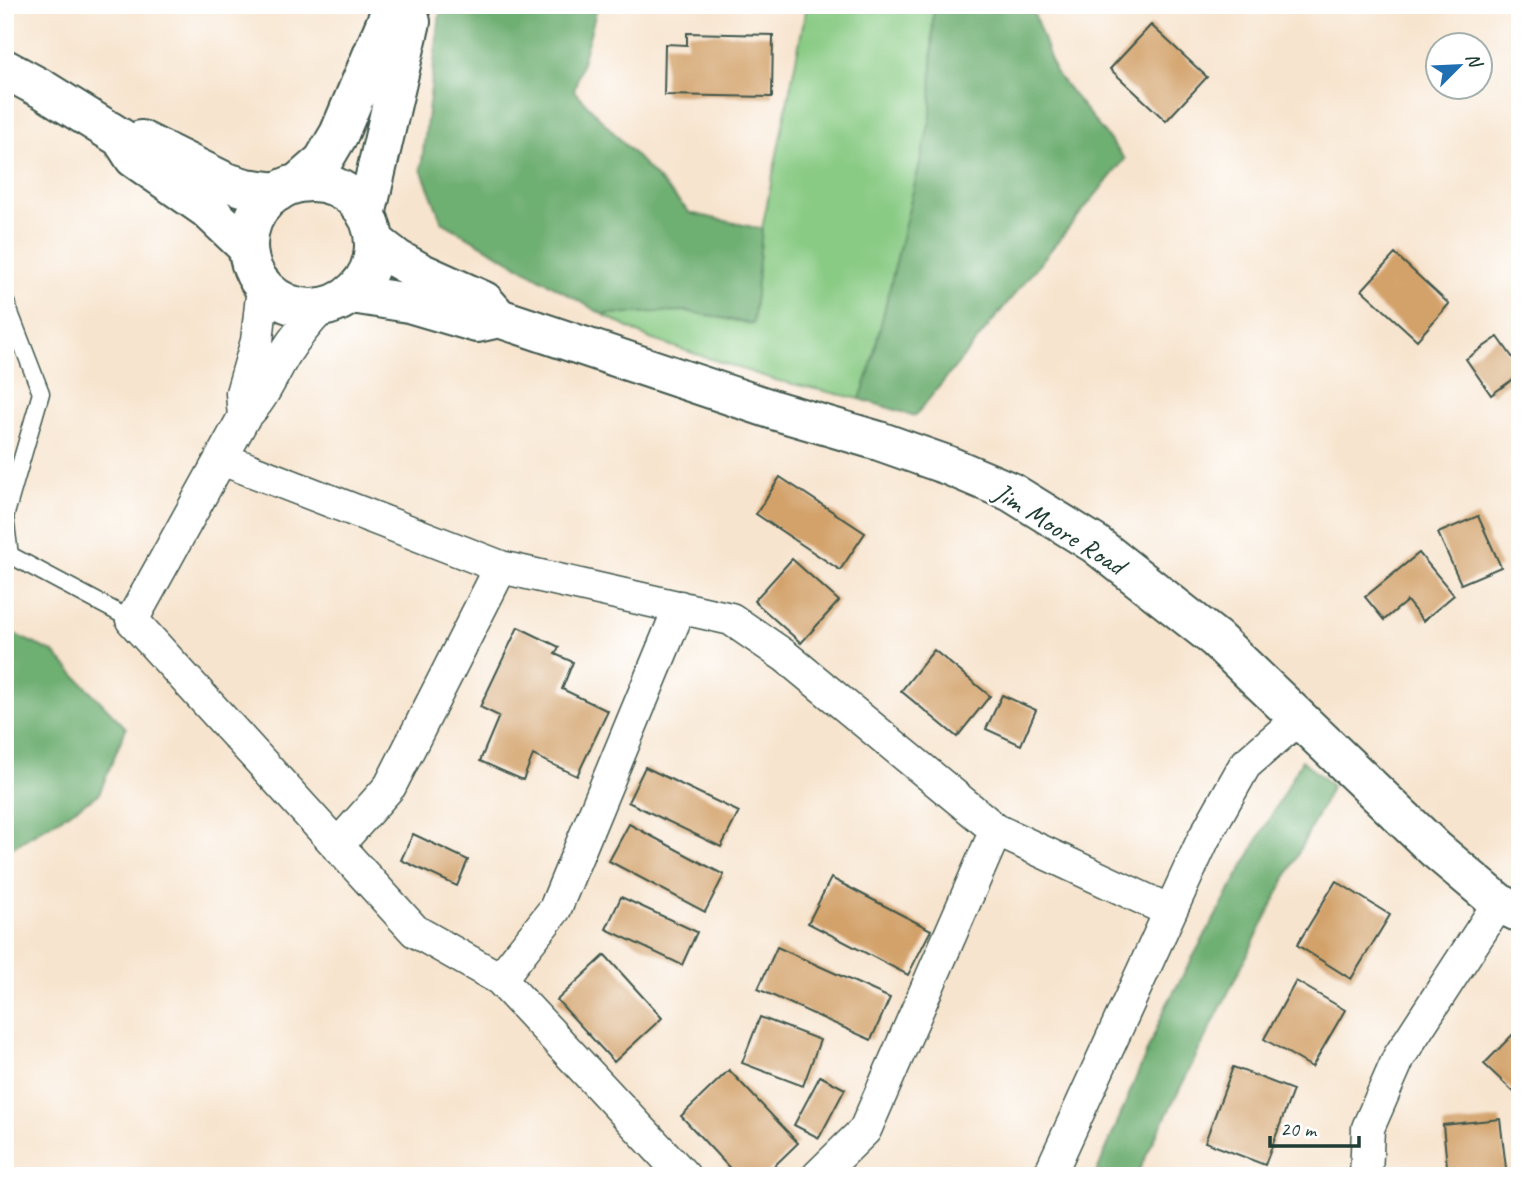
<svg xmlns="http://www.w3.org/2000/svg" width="1525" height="1181" font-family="Caveat,sans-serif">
<rect width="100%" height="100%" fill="#fff"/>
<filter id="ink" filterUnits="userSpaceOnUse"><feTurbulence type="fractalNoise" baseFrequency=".0143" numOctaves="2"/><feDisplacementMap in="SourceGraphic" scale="14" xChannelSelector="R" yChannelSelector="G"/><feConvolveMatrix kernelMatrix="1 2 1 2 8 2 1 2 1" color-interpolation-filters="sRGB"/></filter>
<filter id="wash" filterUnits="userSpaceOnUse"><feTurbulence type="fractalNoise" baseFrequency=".00686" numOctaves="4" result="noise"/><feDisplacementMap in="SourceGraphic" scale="28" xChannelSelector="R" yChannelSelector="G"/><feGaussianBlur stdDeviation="1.57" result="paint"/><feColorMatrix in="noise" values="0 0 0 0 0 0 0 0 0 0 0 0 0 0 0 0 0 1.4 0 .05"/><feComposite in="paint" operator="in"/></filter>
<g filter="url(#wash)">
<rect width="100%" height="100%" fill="#f7e4ce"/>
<!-- green -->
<path fill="#89cb84" stroke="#54845c" stroke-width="2" d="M807 5H935L933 16 931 117 870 370 860 399 775 380 650 339 602 314 686 311 753 324 762 229Z"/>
<!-- forest -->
<path fill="#6eaf72" stroke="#467653" stroke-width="2" d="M441 5H598L574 91 690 213 762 229 753 324 686 311 602 314 442 222 421 169Z
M935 5H1031L1055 72 1125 159 915 416 860 399 870 370 931 117 933 16Z
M5 630 53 652 126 728 99 794 5 852Z
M1302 760 1332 786 1136 1176H1095L1166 1006Z"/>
<g id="blocks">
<!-- building -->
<path fill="#d3a26b" d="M1151 25 1207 77 1166 121 1110 69Z
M687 33 773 35 772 97 664 95 665 44 687 45Z
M1395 254 1449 304 1417 340 1362 290Z
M1498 337 1520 368V374L1491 395 1466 359Z
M780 477 865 533 840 570 756 514Z
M1478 516 1501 567 1461 584 1438 533Z
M1419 553 1454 595 1423 621 1407 601 1384 620 1365 597Z
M792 559 839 601 801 643 754 601Z
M518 627 559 647 555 654 573 662 562 689 608 711 577 776 533 755 523 780 480 761 499 716 480 707Z
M934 650 990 696 957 737 901 691Z
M1002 695 1036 710 1021 745 986 729Z
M645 767 739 812 721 847 628 802Z
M629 824 724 875 705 912 609 861Z
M413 834 468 860 457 886 401 860Z
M831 878 931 930 908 975 808 923Z
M1336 881 1390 915 1351 979 1297 945Z
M621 897 697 932 682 965 606 929Z
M777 947 890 998 871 1040 758 989Z
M605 955 662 1018 614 1062 557 1000Z
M1296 981 1345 1010 1312 1067 1264 1039Z
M760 1017 820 1040 803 1086 742 1063Z
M1520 1027V1098L1484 1064Z
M1233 1067 1293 1090 1265 1165 1205 1142Z
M729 1070 798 1143 764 1176H737L681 1116Z
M820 1076 845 1089 819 1138 794 1125Z
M1500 1119 1507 1176H1448L1443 1125Z"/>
</g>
</g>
<g filter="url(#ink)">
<use href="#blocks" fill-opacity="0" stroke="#3f564b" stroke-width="2"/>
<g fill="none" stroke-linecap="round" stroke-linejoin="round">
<defs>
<path id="lane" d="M5 300 41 393 5 517 10 555 132 620"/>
<path id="street" d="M321 308C308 322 296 336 286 352 272 374 264 398 244 417L132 620 415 931 500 979 684 1176
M244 417 242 393 257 341 263 287
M222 459 501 567 731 619 785 656 996 830 1170 911
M337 846 390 786 501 567
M500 979 555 909 680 607
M818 1176 865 1130 996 830
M1049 1176 1203 840 1245 765 1298 719
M1366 1176 1368 1128 1399 1057 1499 903"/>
<path id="secondary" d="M5 69 44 90 121 138 134 158 207 209 247 247
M141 140 226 182 246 188 278 192
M299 182 323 161 339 134 389 15 399 5
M248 245a63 63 0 1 1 126 0a63 63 0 1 1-126 0Z
M366 215 411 22 406 5
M374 241 397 259 422 273 484 301 499 318 777 411 879 441 947 465 1011 492 1095 544 1216 639 1435 849 1499 903 1520 913
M352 294 409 303 477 323 499 318"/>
</defs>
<!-- lane casing -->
<use href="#lane" stroke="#3f564b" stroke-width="19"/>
<!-- street casing -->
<use href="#street" stroke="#3f564b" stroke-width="35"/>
<!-- secondary casing -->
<use href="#secondary" stroke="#3f564b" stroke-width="42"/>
<!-- lane -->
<use href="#lane" stroke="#fff" stroke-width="16"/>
<!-- street -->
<use href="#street" stroke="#fff" stroke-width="32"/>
<!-- secondary -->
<use href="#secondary" stroke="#fff" stroke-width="38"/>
</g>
</g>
<g text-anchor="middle" stroke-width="5" stroke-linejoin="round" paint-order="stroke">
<!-- street labels -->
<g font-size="28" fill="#1f3d34" stroke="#fff">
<text transform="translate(1060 528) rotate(32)" y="10">Jim Moore Road</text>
</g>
</g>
<!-- margin -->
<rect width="1525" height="1181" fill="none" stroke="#fff" stroke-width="28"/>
<!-- north arrow -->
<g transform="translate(1459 66) rotate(66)"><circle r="33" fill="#ffffff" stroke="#a5b1ae" stroke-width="2"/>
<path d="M0-5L12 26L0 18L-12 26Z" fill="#1f6fb2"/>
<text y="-10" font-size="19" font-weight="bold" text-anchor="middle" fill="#1f3d34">N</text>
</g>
<!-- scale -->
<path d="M1270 1136v10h89v-10" fill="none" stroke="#1f3d34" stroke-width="3.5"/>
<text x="1280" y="1136" font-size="21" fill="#1f3d34" stroke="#ffffff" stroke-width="5" paint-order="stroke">20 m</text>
</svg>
